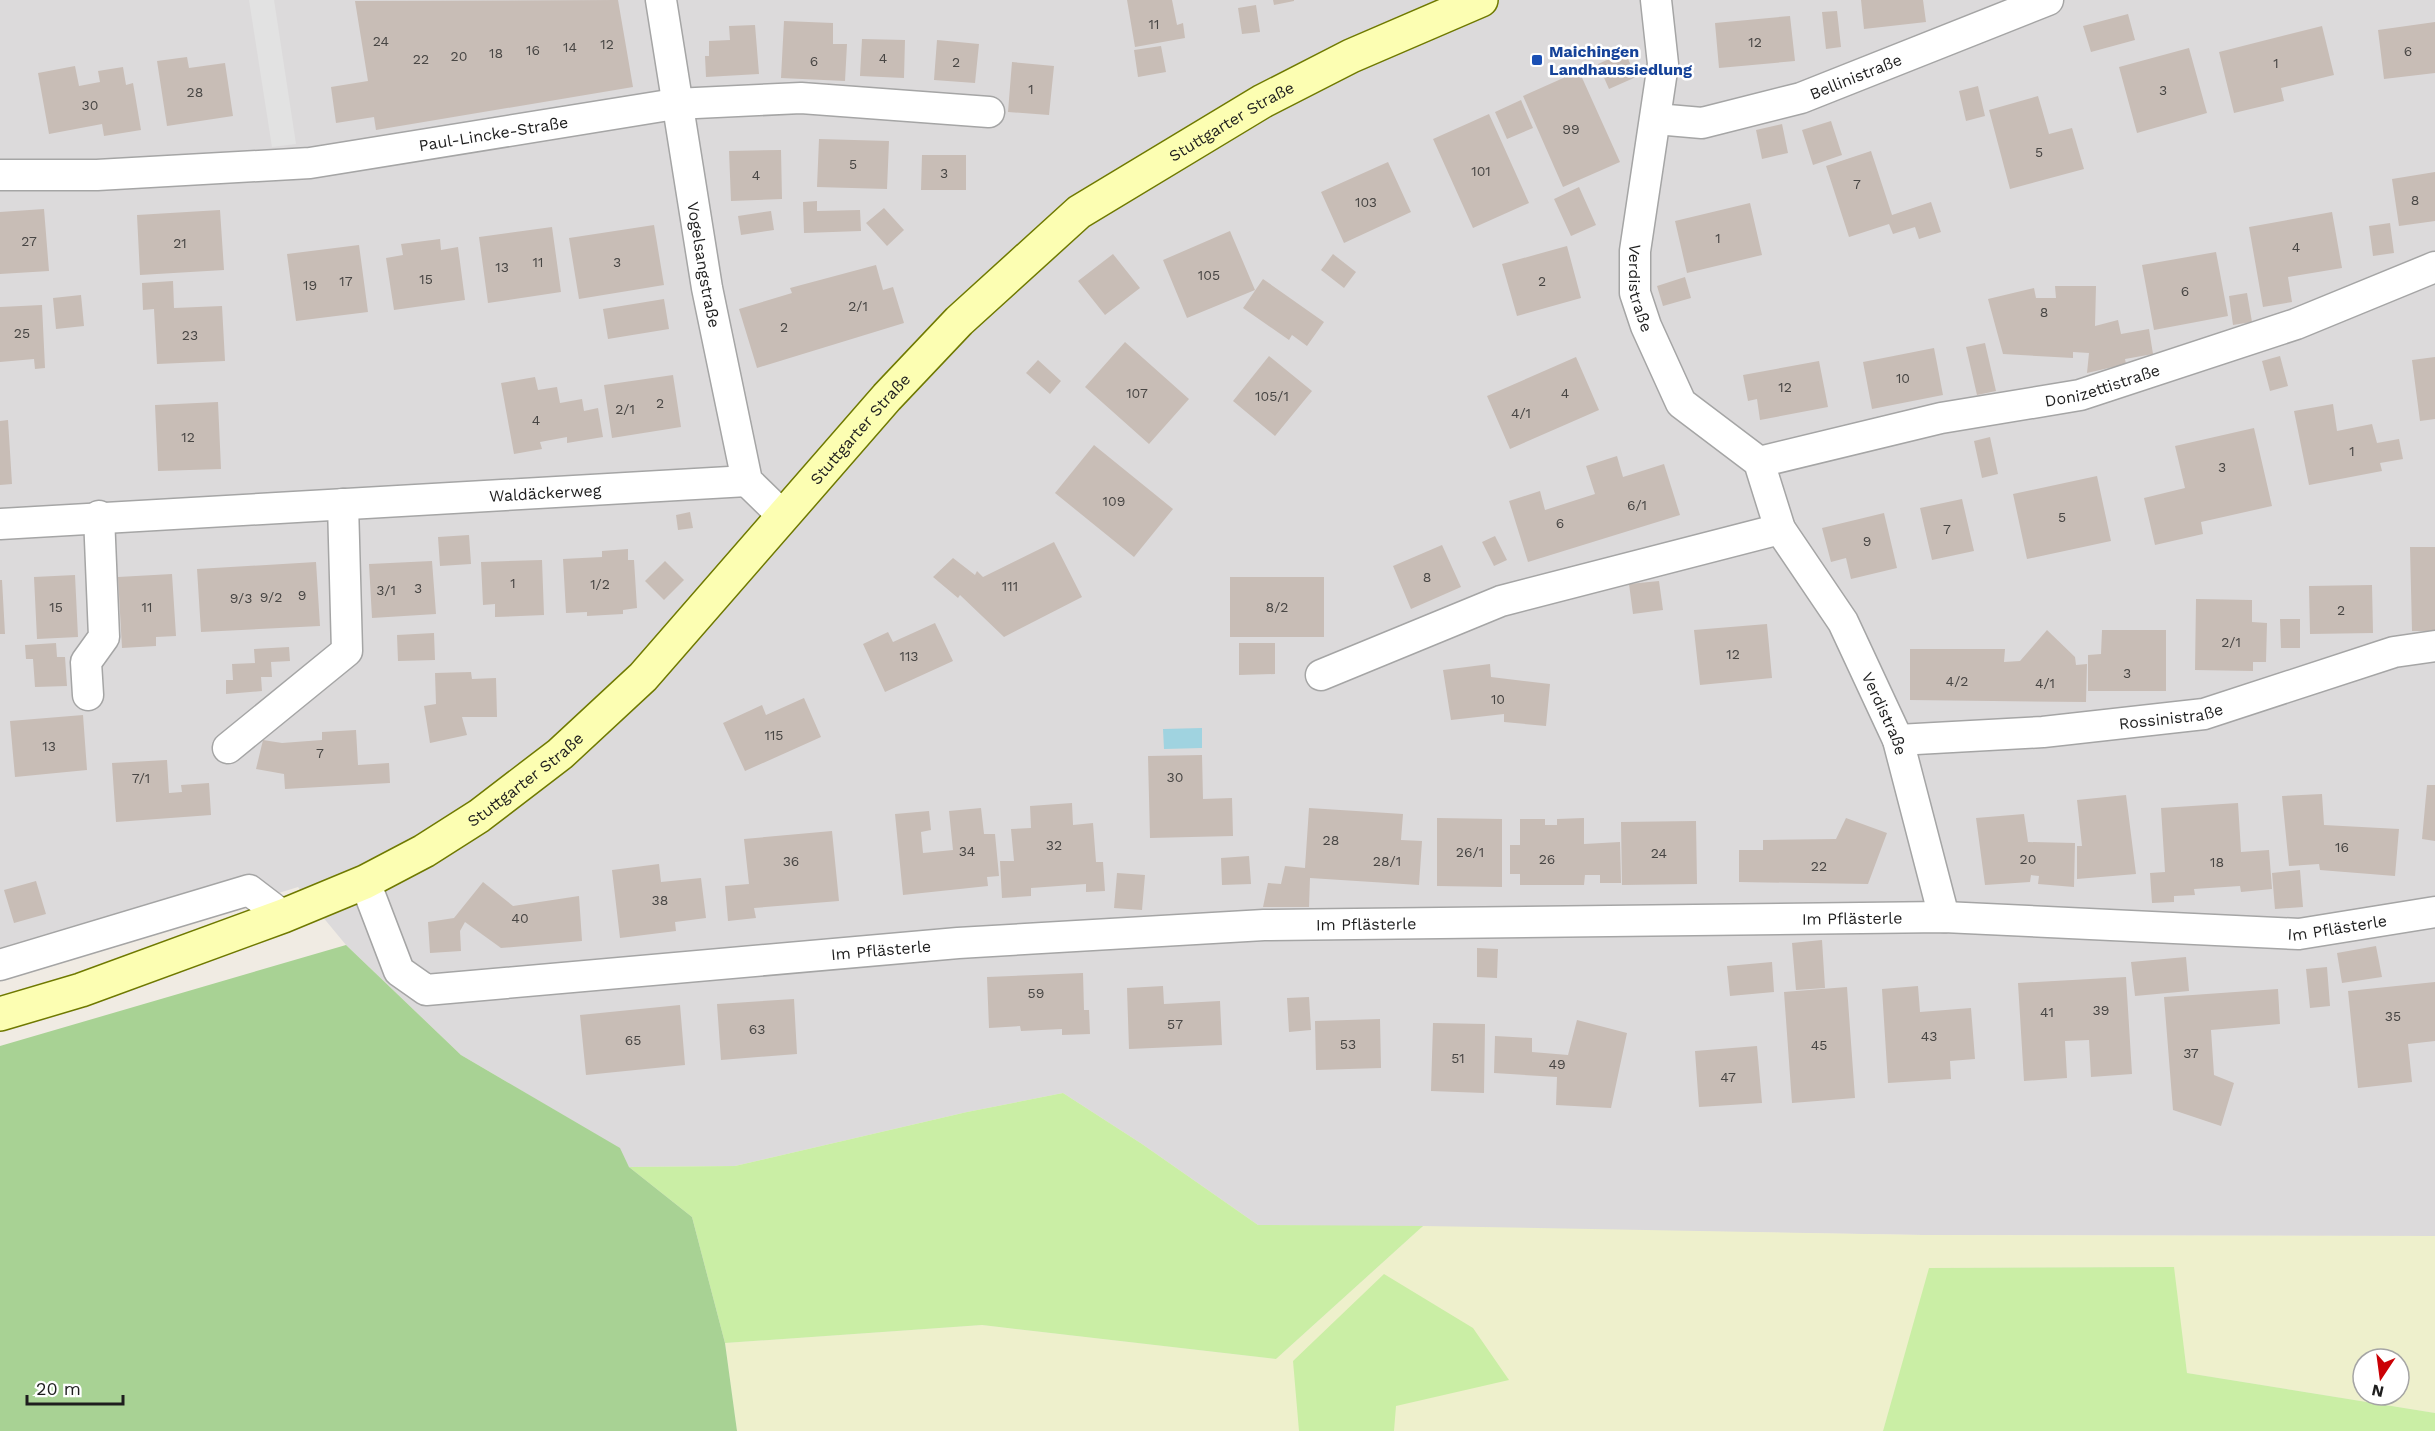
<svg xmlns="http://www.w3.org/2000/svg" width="2435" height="1431" font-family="'Work Sans',sans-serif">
<rect width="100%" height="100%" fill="#f0ebe3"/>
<!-- residential -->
<path fill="#dcdadb" d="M0 0H2435V1236L1922 1235 1258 1225 1142 1144 1063 1093 967 1112 735 1166 629 1167 619 1148 461 1055 346 945 298 887 0 980Z"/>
<!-- farmland -->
<path fill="#eef0cc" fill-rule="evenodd" d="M1423 1226 1922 1235 2435 1236V1413L2187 1373 2173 1267 1930 1268 1883 1431H737L725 1343 982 1325 1276 1359ZM2363 1359H2399V1395H2363Z"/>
<!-- grass -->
<path fill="#caeea5" d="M1063 1093 1142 1144 1258 1225 1423 1226 1276 1359 982 1325 725 1343 692 1217 629 1167 735 1166 967 1112Z
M2174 1267 2187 1373 2435 1413V1431H1883L1929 1268Z
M1384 1274 1473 1328 1509 1380 1396 1406 1394 1431H1299L1293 1361Z"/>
<!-- forest -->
<path fill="#a8d294" d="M346 945 461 1055 620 1148 629 1167 692 1217 725 1343 737 1431H0V1046Z"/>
<!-- parking -->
<path fill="#e2e2e2" d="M249 0H274L296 144 272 147Z"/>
<!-- water -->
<path fill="#a0d3e0" d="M1202 728V748L1164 749 1163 729Z"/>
<!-- building -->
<path fill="#c8bdb6" d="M618 0 633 87 376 130 374 117 336 123 331 87 368 81 355 1Z
M1127 0H1172L1177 25 1183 23 1185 38 1135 47Z
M1273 0H1294V1L1274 5Z
M1861 0H1923L1926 22 1864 29Z
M1256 5 1260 32 1242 34 1238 8Z
M1837 11 1841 47 1826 49 1822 12Z
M2128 14 2135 40 2091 52 2083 26Z
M1790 16 1795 61 1719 68 1715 23Z
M784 21 833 23V44H847L845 81 781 78Z
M2435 22V73L2384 79 2378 30Z
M755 25 759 74 706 77 705 56H709V41L730 40 729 26Z
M2322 26 2334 75 2281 88 2284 101 2234 113 2219 52Z
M862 39 905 40 904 78 860 76Z
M937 40 979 44 975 83 934 80Z
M1161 46 1166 72 1138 77 1134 50Z
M2189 48 2207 113 2137 133 2119 67Z
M1625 52 1636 77 1609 89 1598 64Z
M187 57 189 68 225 63 233 116 167 126 157 61Z
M1012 62 1054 66 1049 115 1008 112Z
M75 66 79 86 100 82 98 71 123 67 126 85 133 83 141 130 104 136 102 124 49 134 38 73Z
M1579 71 1620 162 1563 187 1523 96Z
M1978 86 1985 116 1966 121 1959 91Z
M2038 96 2049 134 2072 128 2084 169 2010 189 1989 110Z
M1521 100 1533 128 1507 139 1495 112Z
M1489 114 1529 203 1473 228 1433 139Z
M1831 121 1842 155 1813 165 1802 130Z
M1782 124 1788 153 1762 159 1756 130Z
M819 139 889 141 887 189 817 187Z
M781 150 782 199 731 201 729 151Z
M1871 151 1892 215 1931 202 1941 232 1919 239 1915 227 1893 234 1889 224 1849 237 1826 166Z
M922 155H966V190H921Z
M1388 162 1411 212 1344 243 1321 192Z
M2435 172V221L2399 226 2392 179Z
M1579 187 1596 225 1571 236 1554 199Z
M817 201V211L860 210 861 231 804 233 803 202Z
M1750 203 1762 255 1687 273 1675 221Z
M884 208 904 230 887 246 866 223Z
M44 209 49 271 0 274V212Z
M220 210 224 270 140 275 137 215Z
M771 211 774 230 741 235 738 216Z
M2332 212 2342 268 2288 277 2292 302 2263 307 2249 227Z
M2390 223 2394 253 2373 256 2369 226Z
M654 225 664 285 579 299 569 238Z
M552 227 561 292 488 303 479 237Z
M1230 231 1255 290 1187 318 1163 260Z
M440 239 441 250 458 247 465 300 394 310 386 258 403 255 401 244Z
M359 245 368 312 296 321 287 254Z
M1567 246 1581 298 1517 316 1502 264Z
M2216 252 2228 316 2154 330 2142 265Z
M1113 254 1140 288 1105 315 1078 281Z
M1333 254 1356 272 1344 288 1321 270Z
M876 265 883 290 893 287 904 323 757 368 739 309 792 293 790 288Z
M1685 277 1691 298 1663 306 1657 286Z
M1263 279 1324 322 1307 346 1292 335 1289 340 1243 308Z
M173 281 174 308 222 306 225 361 157 364 154 309 143 310 142 283Z
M2055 286H2096L2095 326 2118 320 2121 334 2149 329 2153 354 2125 359 2126 364 2087 373 2089 353 2073 352V358L2003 354 1988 299 2034 288 2036 298H2056Z
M2247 293 2252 322 2233 325 2229 296Z
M81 295 84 326 56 329 53 298Z
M664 299 669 329 608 339 603 309Z
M42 305 45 368 35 369 34 359 0 362V307Z
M1125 342 1189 399 1149 444 1085 387Z
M1985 343 1996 391 1977 395 1966 347Z
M1934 348 1943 395 1872 409 1863 362Z
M1269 356 1312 391 1275 436 1233 401Z
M2280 356 2288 386 2270 391 2262 361Z
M1576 357 1599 410 1510 449 1487 396Z
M2435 357V419L2420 421 2412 360Z
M1038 360 1061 381 1050 394 1026 373Z
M1819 361 1828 407 1760 420 1757 399 1748 401 1743 375Z
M673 375 681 427 612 438 604 385Z
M535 377 538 390 557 387 560 403 582 399 584 411 598 408 603 437 567 443V437L540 442 542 449 514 454 501 383Z
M218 402 221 469 158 471 155 405Z
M2333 404 2337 431 2372 424 2377 443 2399 439 2403 459 2380 463 2382 471 2309 485 2294 411Z
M8 420 12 484 0 485V421Z
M2254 428 2272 506 2201 522 2203 534 2155 545 2144 498 2185 488 2175 446Z
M1990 437 1998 474 1982 478 1974 441Z
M1094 445 1173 509 1134 557 1055 493Z
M1617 456 1623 477 1664 464 1680 515 1528 562 1509 501 1540 491 1545 510 1595 494 1586 466Z
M2097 476 2111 541 2027 559 2013 494Z
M1962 499 1974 551 1932 560 1920 508Z
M690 512 693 528 678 530 676 515Z
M1884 513 1897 568 1851 579 1846 558 1831 562 1822 528Z
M469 535 471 564 440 566 438 537Z
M1495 536 1507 560 1494 566 1482 542Z
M1054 542 1082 597 1004 637 960 595 958 598 933 577 953 558 975 575 977 571 983 577Z
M1442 545 1461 587 1411 609 1393 566Z
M2410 547H2435V631H2412Z
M628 549V560H634L637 608 623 610V614L587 616V612L566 613 563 559 602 557V551Z
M542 560 544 615 495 617V604L483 605 481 562Z
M432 561 436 614 372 618 369 564Z
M665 561 684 580 664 600 645 581Z
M316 562 320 626 201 632 197 569Z
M172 574 176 636 156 637V646L122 648 118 577Z
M75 575 78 637 37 639 34 577Z
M1230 577H1324V637H1230Z
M0 580H2L5 634H0Z
M1659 581 1663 610 1633 614 1629 584Z
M2372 585 2373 633 2310 634 2309 586Z
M2196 599 2252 600V622L2267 623 2266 662H2253V671L2195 670Z
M2280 619H2300V648H2281Z
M935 623 953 661 885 692 863 644 888 632 893 642Z
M1767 624 1772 678 1700 685 1694 630Z
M2047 630 2075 657 2076 665 2087 664 2086 702 1910 700V649H2005L2004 662 2020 661Z
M2102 630H2166V691H2088V655L2101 654Z
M434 633 435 660 398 661 397 635Z
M56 643 57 657H65L67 686 35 687 33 659H26L25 645Z
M1239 643H1275V674L1239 675Z
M289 647 290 661 271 662 272 677H261L262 691 226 694V680H233L232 664 255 663 254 649Z
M1490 664 1491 677 1550 684 1546 726 1504 722V714L1451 720 1443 670Z
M471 672 472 679 496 678 497 717H462L467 735 430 743 424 706 436 704 435 673Z
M804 698 821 737 745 771 723 723 762 705 766 715Z
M83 715 87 770 15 777 10 721Z
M356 730 358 765 389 763 390 783 285 789 284 774 256 769 263 740 282 743 322 740V732Z
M1202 755 1203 799 1232 798 1233 836 1150 838 1148 756Z
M167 760 169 793 182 792 181 785 209 783 211 815 116 822 112 763Z
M2427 785H2435V841L2422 839Z
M2322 794 2324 825 2399 829 2395 876 2320 870 2319 864 2289 866 2282 796Z
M2126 795 2136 874 2077 879V846H2082L2077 800Z
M1072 803 1073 825 1093 823 1096 862H1103L1105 891 1086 892V884L1031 888V896L1002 898 1000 861H1014L1011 829 1031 828 1030 806Z
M2238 803 2241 852 2269 850 2272 889 2241 892 2240 886 2194 889 2195 895 2174 896V902L2152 903 2150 873 2165 872 2161 808Z
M981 808 984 834H995L999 876 987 877 988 886 903 895 895 814 929 811 931 830 921 832 923 853 953 850 949 811Z
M1309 808 1403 814 1401 840 1422 841 1419 885 1310 878 1309 907H1263L1268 883 1281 884 1285 866 1305 868Z
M2024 814 2028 842 2075 843 2074 887 2038 884 2039 876 2031 875 2030 882 1985 885 1976 818Z
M1437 818 1502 819V887L1437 886Z
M1584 818V844L1620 842 1621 883H1600V875H1585L1584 885H1520V874H1510V845H1520V819H1545V825H1557V819Z
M1846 818 1887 833 1868 884 1739 882V850H1763V840L1836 839Z
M1696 821 1697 884 1622 885 1621 822Z
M832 831 839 901 754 908 756 918 728 921 725 886 749 884 744 839Z
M1249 856 1251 884 1222 885 1221 858Z
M659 864 661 882 701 878 706 918 675 922 676 931 620 938 612 870Z
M2300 870 2303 907 2275 909 2272 873Z
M1117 873 1145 875 1142 910 1114 908Z
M36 881 46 914 14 923 4 890Z
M483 882 513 906 579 896 582 941 501 948 465 922 460 931 461 951 430 953 428 922 454 918Z
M1822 940 1825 988 1796 990 1792 943Z
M2376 946 2382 977 2342 983 2337 953Z
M1477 948 1498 949 1497 978 1477 977Z
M2186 957 2189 991 2135 996 2131 962Z
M1772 962 1774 992 1730 996 1727 966Z
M2327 967 2330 1006 2310 1008 2306 969Z
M1083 973 1084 1010H1089L1090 1034 1062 1035V1029L1021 1031 1020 1026 989 1028 987 977Z
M2126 977 2132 1074 2091 1077 2089 1040 2065 1041 2067 1078 2024 1081 2018 983Z
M2435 982V1041L2408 1044 2412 1082 2358 1088 2348 991Z
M1163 986 1164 1004 1220 1001 1222 1045 1129 1049 1127 988Z
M1918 986 1920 1012 1971 1008 1975 1059 1950 1061 1951 1079 1888 1083 1882 989Z
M1847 987 1855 1098 1792 1103 1784 992Z
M2278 989 2280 1024 2211 1030 2214 1075 2234 1083 2221 1126 2173 1110 2164 997Z
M1309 997 1311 1030 1289 1032 1287 998Z
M794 999 797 1054 721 1060 717 1004Z
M680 1005 685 1065 586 1075 580 1015Z
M1380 1019 1381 1068 1316 1070 1315 1021Z
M1577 1020 1627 1033 1611 1108 1556 1105 1557 1077 1494 1073 1495 1036 1532 1038V1052L1568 1055Z
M1433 1023 1485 1024 1484 1093 1431 1091Z
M1757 1046 1762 1103 1699 1107 1695 1051Z"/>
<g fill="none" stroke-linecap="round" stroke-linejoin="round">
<defs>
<g id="minor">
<path id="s1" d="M661 0 707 288 747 481 782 515"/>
<path id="s2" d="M1656 0 1663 64 1635 251V293L1646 326 1681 403 1759 462 1780 529 1843 622 1898 740 1944 917"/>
<path id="s3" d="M1656 119 1702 123 1801 98 2048 0"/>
<path id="s4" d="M0 175H97L310 163 675 104 801 98 989 112"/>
<path id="s5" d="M1759 462 1941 418 2080 395 2296 324 2435 267"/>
<path id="s6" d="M0 524 747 481"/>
<path d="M1321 675 1501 601 1780 529"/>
<path d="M88 695 86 662 104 637 99 516"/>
<path id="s7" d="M1898 740 2043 732 2204 714 2394 652 2435 646"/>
<path d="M228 748 347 651 343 504"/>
<path id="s8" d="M365 882 399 971 426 990 958 943 1264 925 1944 917 2299 934 2435 912"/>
<path d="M0 965 249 890 283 916"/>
</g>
<g id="secondary">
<path id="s9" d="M0 1014 81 990 283 916 365 882 424 851 479 816 560 754 643 677 887 397 959 321 1079 212 1263 101 1351 56 1481 0"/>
</g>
</defs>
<!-- minor casing -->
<use href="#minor" stroke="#a5a5a5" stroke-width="33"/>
<!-- secondary casing -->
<use href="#secondary" stroke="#6f7900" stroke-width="36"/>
<!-- minor -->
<use href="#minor" stroke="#fff" stroke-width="30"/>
<!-- secondary -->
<use href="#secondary" stroke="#fcfeb2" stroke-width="33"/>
</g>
<!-- markers -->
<rect fill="#1a4fb4" stroke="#fff" stroke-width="2" x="1531" y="54" width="12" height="12" rx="3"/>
<g text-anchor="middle" stroke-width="5" stroke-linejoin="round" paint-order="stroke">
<!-- number labels -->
<g font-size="14" fill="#484644">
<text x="1154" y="29">11</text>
<text x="381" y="46">24</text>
<text x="1755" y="47">12</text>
<text x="607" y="49">12</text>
<text x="570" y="52">14</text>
<text x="533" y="55">16</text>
<text x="2408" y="56">6</text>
<text x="496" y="58">18</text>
<text x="459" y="61">20</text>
<text x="883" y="63">4</text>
<text x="421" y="64">22</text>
<text x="814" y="66">6</text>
<text x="956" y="67">2</text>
<text x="2276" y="68">1</text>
<text x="1031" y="94">1</text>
<text x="2163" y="95">3</text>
<text x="195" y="97">28</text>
<text x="90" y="110">30</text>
<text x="1571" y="134">99</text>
<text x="2039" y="157">5</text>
<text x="853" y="169">5</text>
<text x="1481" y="176">101</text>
<text x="944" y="178">3</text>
<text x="756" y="180">4</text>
<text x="1857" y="189">7</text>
<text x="2415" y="205">8</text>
<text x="1366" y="207">103</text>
<text x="1718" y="243">1</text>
<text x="29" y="246">27</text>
<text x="180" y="248">21</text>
<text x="2296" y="252">4</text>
<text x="538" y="267">11</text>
<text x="617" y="267">3</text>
<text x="502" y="272">13</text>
<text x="1209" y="280">105</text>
<text x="426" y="284">15</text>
<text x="346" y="286">17</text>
<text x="1542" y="286">2</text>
<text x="310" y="290">19</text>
<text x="2185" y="296">6</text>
<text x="858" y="311">2/1</text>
<text x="2044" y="317">8</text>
<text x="784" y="332">2</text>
<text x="22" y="338">25</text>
<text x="190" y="340">23</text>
<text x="1903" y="383">10</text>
<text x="1785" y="392">12</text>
<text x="1137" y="398">107</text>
<text x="1565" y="398">4</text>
<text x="1272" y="401">105/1</text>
<text x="660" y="408">2</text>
<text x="625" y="414">2/1</text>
<text x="1521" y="418">4/1</text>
<text x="536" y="425">4</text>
<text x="188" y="442">12</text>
<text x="2352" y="456">1</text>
<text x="2222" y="472">3</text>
<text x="1114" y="506">109</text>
<text x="1637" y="510">6/1</text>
<text x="2062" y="522">5</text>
<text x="1560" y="528">6</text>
<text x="1947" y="534">7</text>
<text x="1867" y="546">9</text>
<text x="1427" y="582">8</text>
<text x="513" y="588">1</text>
<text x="600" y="589">1/2</text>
<text x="1010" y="591">111</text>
<text x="418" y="593">3</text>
<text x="386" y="595">3/1</text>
<text x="302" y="600">9</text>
<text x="271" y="602">9/2</text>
<text x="241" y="603">9/3</text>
<text x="56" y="612">15</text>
<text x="147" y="612">11</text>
<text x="1277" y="612">8/2</text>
<text x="2341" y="615">2</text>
<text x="2231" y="647">2/1</text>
<text x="1733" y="659">12</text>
<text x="909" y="661">113</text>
<text x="2127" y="678">3</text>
<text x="1957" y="686">4/2</text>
<text x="2045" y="688">4/1</text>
<text x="1498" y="704">10</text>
<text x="774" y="740">115</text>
<text x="49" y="751">13</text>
<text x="320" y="758">7</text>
<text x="1175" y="782">30</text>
<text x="141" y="783">7/1</text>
<text x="1331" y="845">28</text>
<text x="1054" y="850">32</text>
<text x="2342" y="852">16</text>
<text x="967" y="856">34</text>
<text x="1470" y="857">26/1</text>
<text x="1659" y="858">24</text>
<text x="1547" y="864">26</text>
<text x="2028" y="864">20</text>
<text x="791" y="866">36</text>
<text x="1387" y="866">28/1</text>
<text x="2217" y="867">18</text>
<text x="1819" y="871">22</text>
<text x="660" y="905">38</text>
<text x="520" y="923">40</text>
<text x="1036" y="998">59</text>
<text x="2101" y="1015">39</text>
<text x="2047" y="1017">41</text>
<text x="2393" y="1021">35</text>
<text x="1175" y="1029">57</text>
<text x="757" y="1034">63</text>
<text x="1929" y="1041">43</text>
<text x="633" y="1045">65</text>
<text x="1348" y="1049">53</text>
<text x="1819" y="1050">45</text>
<text x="2191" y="1058">37</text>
<text x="1458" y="1063">51</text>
<text x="1557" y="1069">49</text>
<text x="1728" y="1082">47</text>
</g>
<!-- transit labels -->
<g font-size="16" font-weight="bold" fill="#164399" stroke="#fff" text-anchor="start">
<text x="1549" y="57">Maichingen<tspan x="1549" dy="18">Landhaussiedlung</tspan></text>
</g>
<!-- street labels -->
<g font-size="16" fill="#1e1e1e" stroke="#fff">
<text dy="6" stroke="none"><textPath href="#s3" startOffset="207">Bellinistraße</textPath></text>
<text dy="6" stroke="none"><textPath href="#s9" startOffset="1551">Stuttgarter Straße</textPath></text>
<text dy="6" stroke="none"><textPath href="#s4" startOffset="496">Paul-Lincke-Straße</textPath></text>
<text dy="6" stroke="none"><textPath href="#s1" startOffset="268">Vogelsangstraße</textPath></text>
<text dy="6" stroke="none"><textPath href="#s2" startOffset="291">Verdistraße</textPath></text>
<text dy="6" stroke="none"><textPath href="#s5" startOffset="352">Donizettistraße</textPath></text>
<text dy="6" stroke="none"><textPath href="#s9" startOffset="1065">Stuttgarter Straße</textPath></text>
<text dy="6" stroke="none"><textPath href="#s6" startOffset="546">Waldäckerweg</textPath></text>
<text dy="6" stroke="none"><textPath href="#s2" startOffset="796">Verdistraße</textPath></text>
<text dy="6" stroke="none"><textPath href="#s7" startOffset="274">Rossinistraße</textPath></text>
<text dy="6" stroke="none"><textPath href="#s9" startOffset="579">Stuttgarter Straße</textPath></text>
<text dy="6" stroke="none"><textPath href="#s8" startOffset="1557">Im Pflästerle</textPath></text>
<text dy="6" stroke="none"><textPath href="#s8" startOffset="1071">Im Pflästerle</textPath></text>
<text dy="6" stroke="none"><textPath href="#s8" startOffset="2043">Im Pflästerle</textPath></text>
<text dy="6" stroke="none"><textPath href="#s8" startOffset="585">Im Pflästerle</textPath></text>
</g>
</g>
<!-- north arrow -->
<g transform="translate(2381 1377) rotate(193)"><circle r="28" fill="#ffffff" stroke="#a5a5a5" stroke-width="1.5"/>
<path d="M0-4.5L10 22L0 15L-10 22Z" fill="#cb0005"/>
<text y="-9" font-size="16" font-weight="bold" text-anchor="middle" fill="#1e1e1e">N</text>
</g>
<!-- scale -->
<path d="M27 1395v9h96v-9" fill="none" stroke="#1e1e1e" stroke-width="3"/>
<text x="36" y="1395" font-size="18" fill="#1e1e1e" stroke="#ffffff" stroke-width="4.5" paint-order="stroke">20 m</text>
</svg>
